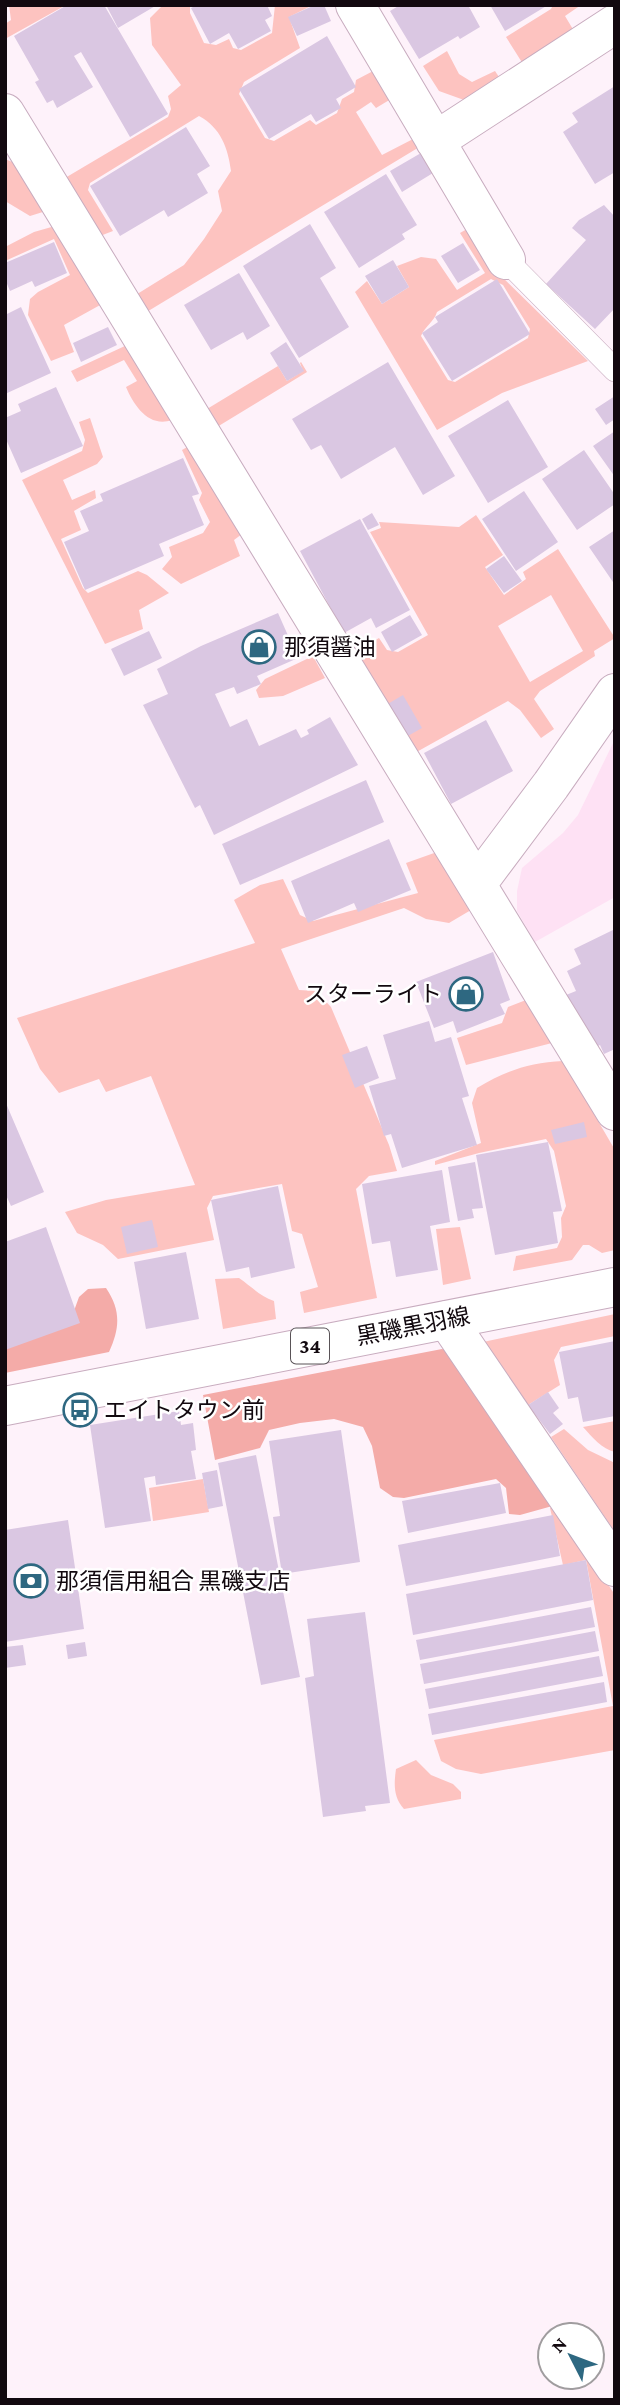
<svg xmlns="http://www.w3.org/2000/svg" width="620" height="2405" font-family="'Crimson Pro','Noto Sans JP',serif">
<rect width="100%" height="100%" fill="#fef2fa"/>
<!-- built -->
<path fill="#fee1f4" d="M615 739V897L535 942 517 911V891L522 868 563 833 578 815Z"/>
<!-- green -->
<path fill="#fdc3c0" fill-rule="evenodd" d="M9 5H66L5 39V24L11 20Z
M163 5H190V13L204 43 216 45 229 39 233 48 241 50 272 33 275 5H313L289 17 300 48 244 82 239 94 265 138 274 141 310 120 316 125 337 113 342 99 354 92 356 80 375 70 391 99 376 108 371 102 356 112 382 155 415 138 421 146 145 313 134 296 184 265 204 239 222 211 218 191 231 171C228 148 221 128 199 116L90 183 88 190 113 231 100 236 65 178 168 117 171 109 168 96 181 85 152 45 150 18Z
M553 5H581L565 16 574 31 523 64 506 37 551 9Z
M447 51 459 74 472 82 495 71 499 77 464 100 439 91 423 66Z
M5 159 17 164 46 211 30 216 5 201Z
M55 226 102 304 64 325 74 352 51 361 28 315 30 299 38 292 70 275 54 239 5 261V247L34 232Z
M467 229 494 269 588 361 502 393 437 430 355 292 367 281 382 304 409 287 397 266 421 257 436 259 457 290 485 273 460 233ZM491 279 503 285 530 329 528 338 455 382 448 380 421 336C425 326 434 322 437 312Z
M127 345 172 420C149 428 134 406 126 387L137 381 124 360 77 382 71 371Z
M301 362 307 372 217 427 207 409 278 366 287 381 303 371 300 363Z
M90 418 103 457 97 464 63 480 72 500 95 490 96 498 74 511 81 530 61 539 83 588 88 593 138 571 147 575 169 593 139 610 143 629 105 644 22 480 82 451 85 440 79 422Z
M189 446 242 534 234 540 240 556 181 584 162 569 172 557 169 547 203 533 210 522 199 500 202 493 182 450Z
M476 515 503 555 485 567 504 595 526 579 523 572 558 549 615 638 594 651 595 656 540 691 534 699 554 729 541 738 520 710 508 701 413 754 354 652 379 638 387 650 398 652 428 635 370 532 381 528 379 522 459 527ZM551 595 583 651 530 682 498 626Z
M313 656 325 678 283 696 259 698 256 690 265 679Z
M437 852 471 910 449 923 426 919 404 908 281 949 299 990 316 991 331 1007 389 1145 397 1171 369 1176 356 1189 377 1298 304 1313 300 1292 318 1287 302 1234 292 1231 282 1184 213 1196 207 1208 214 1240 118 1259 103 1245 77 1233 65 1212 106 1200 195 1185 151 1076 106 1092 99 1079 59 1093 40 1069 17 1018 255 943 234 900 260 885 283 879 300 915 313 921 418 893 406 863Z
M526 1000 552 1043 466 1065 457 1038 502 1023 508 1007Z
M563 1061 615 1150V1250L602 1253 589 1245H583L572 1260 513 1271 516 1256 557 1248 562 1237 561 1218 566 1206 554 1151 546 1139 479 1153 435 1165V1161L481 1143 472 1103 477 1088C507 1070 529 1063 563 1061Z
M460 1227 471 1279 443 1285 436 1229Z
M239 1278C252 1287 260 1296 274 1301L276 1319 223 1329 215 1279Z
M615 1314V1336L561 1347 554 1360 560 1385 528 1405 483 1342Z
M615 1421V1452C602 1449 592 1437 583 1427Z
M564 1429 588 1450 615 1463V1532L551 1437Z
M203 1479 209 1512 153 1521 149 1488Z
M556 1505 615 1595V1750L481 1774 456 1769 441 1761 434 1740 613 1706 586 1560 563 1565 550 1508Z
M416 1760 431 1775 453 1784 461 1792V1799L404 1809C393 1797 394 1783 396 1769Z"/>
<!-- forest -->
<path fill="#f4aba8" d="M106 1288C121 1310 120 1328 109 1352L5 1373V1344L70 1322 79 1297 88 1289Z
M442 1349 452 1352 556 1505 520 1515 509 1514 506 1488 496 1479 404 1498 393 1497 380 1488 372 1446 363 1427 334 1419 300 1423 269 1430 260 1448 215 1460 203 1395Z"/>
<!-- building -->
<path fill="#dac7e2" d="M67 5H104L168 114 130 137 81 52 74 56 93 87 57 108 53 100 47 103 35 82 39 80 14 36Z
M106 5H157L118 28Z
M197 5H267L272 16 265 20 271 31 238 49 229 33 210 44 191 8Z
M315 5H324L331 21 297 36 288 17Z
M400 5H468L480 27 460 39 458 36 419 59 390 11Z
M490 5H548L505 31Z
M327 36 356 87 336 99 341 108 316 122 311 114 269 139 239 89Z
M615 86V172L595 184 563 132 578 122 572 113Z
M186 127 210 166 197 174 208 193 168 217 164 210 120 236 90 186Z
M421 153 433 173 402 192 390 171Z
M386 174 417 225 402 234 405 239 359 268 324 212Z
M604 205 615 217V308L595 329 546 284 586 240 572 228 579 220Z
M310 224 336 268 320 278 349 327 299 358 243 266Z
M54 242 67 273 35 287 32 281 10 291 5 279V263Z
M463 243 480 270 458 283 441 256Z
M393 260 409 287 382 304 365 276Z
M239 273 270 326 247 340 243 332 211 350 184 305Z
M497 279 530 334 452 381 422 333 438 322 435 317Z
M21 307 51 373 5 394V315Z
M108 327 117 345 81 362 73 343Z
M286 342 304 371 287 381 270 353Z
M388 362 455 476 423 495 395 447 341 479 321 445 311 450 292 419Z
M56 387 83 446 21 473 5 437V418L21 411 18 404Z
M615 396V419L606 425 595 409Z
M508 400 548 467 488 503 448 436Z
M615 431V477L593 446Z
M584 450 615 495V504L577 530 542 479Z
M183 458 199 494 192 496 204 525 159 544 164 556 85 590 64 542 89 531 80 511 103 501 100 494Z
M524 491 558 542 516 571 482 519Z
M372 513 379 525 368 530 362 519Z
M360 519 410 610 376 628 371 618 344 633 300 551Z
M615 530V585L589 547Z
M504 556 522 581 504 593 486 569Z
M278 613 298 658 257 676 261 684 237 694 234 687 215 694 230 727 247 719 259 746 296 729 301 738 309 734 307 730 330 717 358 765 214 835 200 805 195 808 143 705 168 694 157 669 201 646Z
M410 615 422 635 392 652 381 632Z
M149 631 162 658 124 676 111 649Z
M403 695 422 728 406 737 386 705Z
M486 720 513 771 451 804 424 753Z
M366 780 384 822 240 885 222 844Z
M389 839 411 890 358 912 354 903 308 923 291 881Z
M615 929V1049L604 1054 600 1045 592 1049 566 995 576 991 567 971 581 964 574 949Z
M493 952 510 1000 500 1004 505 1014 457 1033 453 1021 434 1028 416 982Z
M429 1021 435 1042 451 1037 469 1096 462 1098 477 1145 402 1168 391 1134 384 1136 369 1086 396 1079 383 1035Z
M367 1046 379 1078 355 1088 342 1055Z
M5 1101 44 1192 11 1206 5 1193Z
M584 1122 587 1137 555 1144 551 1130Z
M548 1142 562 1211 553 1212 558 1243 495 1255 476 1155Z
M475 1162 483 1208 472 1209 474 1218 458 1221 448 1167Z
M442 1170 450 1222 430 1226 438 1270 396 1277 390 1241 372 1244 362 1184Z
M278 1186 295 1268 251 1278 249 1267 226 1272 211 1200Z
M152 1220 158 1247 127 1254 121 1227Z
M46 1227 80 1323 5 1350V1242Z
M186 1252 199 1319 146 1329 134 1262Z
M615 1341V1416L583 1422 578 1397 568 1399 559 1352Z
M548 1392 559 1408 553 1413 563 1424 550 1434 528 1405Z
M179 1411 181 1425 193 1423 196 1450 191 1451 196 1479 156 1485 155 1476 144 1478 151 1521 105 1528 90 1425Z
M341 1430 360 1562 282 1574 273 1517 280 1516 269 1441Z
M256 1455 300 1677 261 1685 218 1463Z
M217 1470 223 1506 208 1509 202 1473Z
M500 1483 506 1513 408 1533 402 1501Z
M553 1515 560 1556 406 1586 398 1545Z
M68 1520 84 1629 5 1642V1530Z
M586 1560 593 1600 413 1635 406 1594Z
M591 1607 595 1627 420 1660 416 1640Z
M365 1612 390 1803 365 1806 366 1811 323 1817 305 1678 314 1676 307 1619Z
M595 1631 599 1651 424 1684 420 1664Z
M85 1642 87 1656 68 1659 66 1645Z
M23 1645 26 1665 5 1668V1647Z
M599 1656 603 1676 429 1709 425 1689Z
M604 1682 607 1702 432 1735 428 1714Z"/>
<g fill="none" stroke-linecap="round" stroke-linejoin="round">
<defs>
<path id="lane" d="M506 260 615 370"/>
<path id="street" d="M355 5 506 260
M5 113 615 1111
M435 141 615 24
M477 884 551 785 615 693
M447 1320 615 1567"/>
<path id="primary" d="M5 1406 615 1287"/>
</defs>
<!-- lane casing -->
<use href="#lane" stroke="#c8acbf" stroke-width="24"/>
<!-- street casing -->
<use href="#street" stroke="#c8acbf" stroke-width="40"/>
<!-- primary casing -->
<use href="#primary" stroke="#c8acbf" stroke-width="40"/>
<!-- lane -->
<use href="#lane" stroke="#fff" stroke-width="23"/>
<!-- street -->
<use href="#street" stroke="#fff" stroke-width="38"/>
<!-- primary -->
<use href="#primary" stroke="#fff" stroke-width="38"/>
</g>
<!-- icons -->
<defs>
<symbol id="shop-ring" viewBox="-11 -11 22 22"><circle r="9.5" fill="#fff" stroke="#2e6881" stroke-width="1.5"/><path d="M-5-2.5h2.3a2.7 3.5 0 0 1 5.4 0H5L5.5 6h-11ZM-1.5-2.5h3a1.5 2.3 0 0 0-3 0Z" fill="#2e6881"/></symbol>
<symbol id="bus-ring" viewBox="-11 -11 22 22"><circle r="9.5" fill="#fff" stroke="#2e6881" stroke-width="1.5"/><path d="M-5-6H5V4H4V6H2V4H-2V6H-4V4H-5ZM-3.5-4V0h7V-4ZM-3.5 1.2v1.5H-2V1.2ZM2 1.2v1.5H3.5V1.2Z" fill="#2e6881"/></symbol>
<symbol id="bank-ring" viewBox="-11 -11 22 22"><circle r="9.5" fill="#fff" stroke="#2e6881" stroke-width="1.5"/><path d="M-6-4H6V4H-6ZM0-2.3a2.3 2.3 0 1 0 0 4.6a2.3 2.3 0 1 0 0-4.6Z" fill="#2e6881"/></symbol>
</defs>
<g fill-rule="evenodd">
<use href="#shop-ring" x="240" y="628" width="38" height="38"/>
<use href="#shop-ring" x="447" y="975" width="38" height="38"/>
<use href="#bus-ring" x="61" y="1391" width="38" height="38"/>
<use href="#bank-ring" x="12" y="1562" width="38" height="38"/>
</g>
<g text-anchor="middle" stroke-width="5" stroke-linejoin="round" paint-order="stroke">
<!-- shield labels -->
<rect fill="#fff" stroke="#595357" stroke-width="2" x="291" y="1328.5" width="38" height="35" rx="5"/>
<g font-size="21" font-weight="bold" fill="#12090f">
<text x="310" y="1353">34</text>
</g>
<!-- poi labels -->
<g font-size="23" fill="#12090f" stroke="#fff" text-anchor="start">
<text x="284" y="655">那須醤油</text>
<text x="442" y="1002" text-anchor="end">スターライト</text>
<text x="104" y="1418">エイトタウン前</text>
<text x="56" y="1589">那須信用組合 黒磯支店</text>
</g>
<!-- street labels -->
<g font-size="23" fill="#12090f" stroke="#fff">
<text transform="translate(413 1326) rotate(-11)" y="8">黒磯黒羽線</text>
</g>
</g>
<!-- border -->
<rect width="620" height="2405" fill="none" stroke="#12090f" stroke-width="14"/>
<!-- north arrow -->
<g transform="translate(571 2356) rotate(312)"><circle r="33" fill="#ffffff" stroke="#a09d9f" stroke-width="2"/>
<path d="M0-5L12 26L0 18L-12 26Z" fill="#2e6881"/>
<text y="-10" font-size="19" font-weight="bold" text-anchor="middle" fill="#12090f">N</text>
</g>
</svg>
